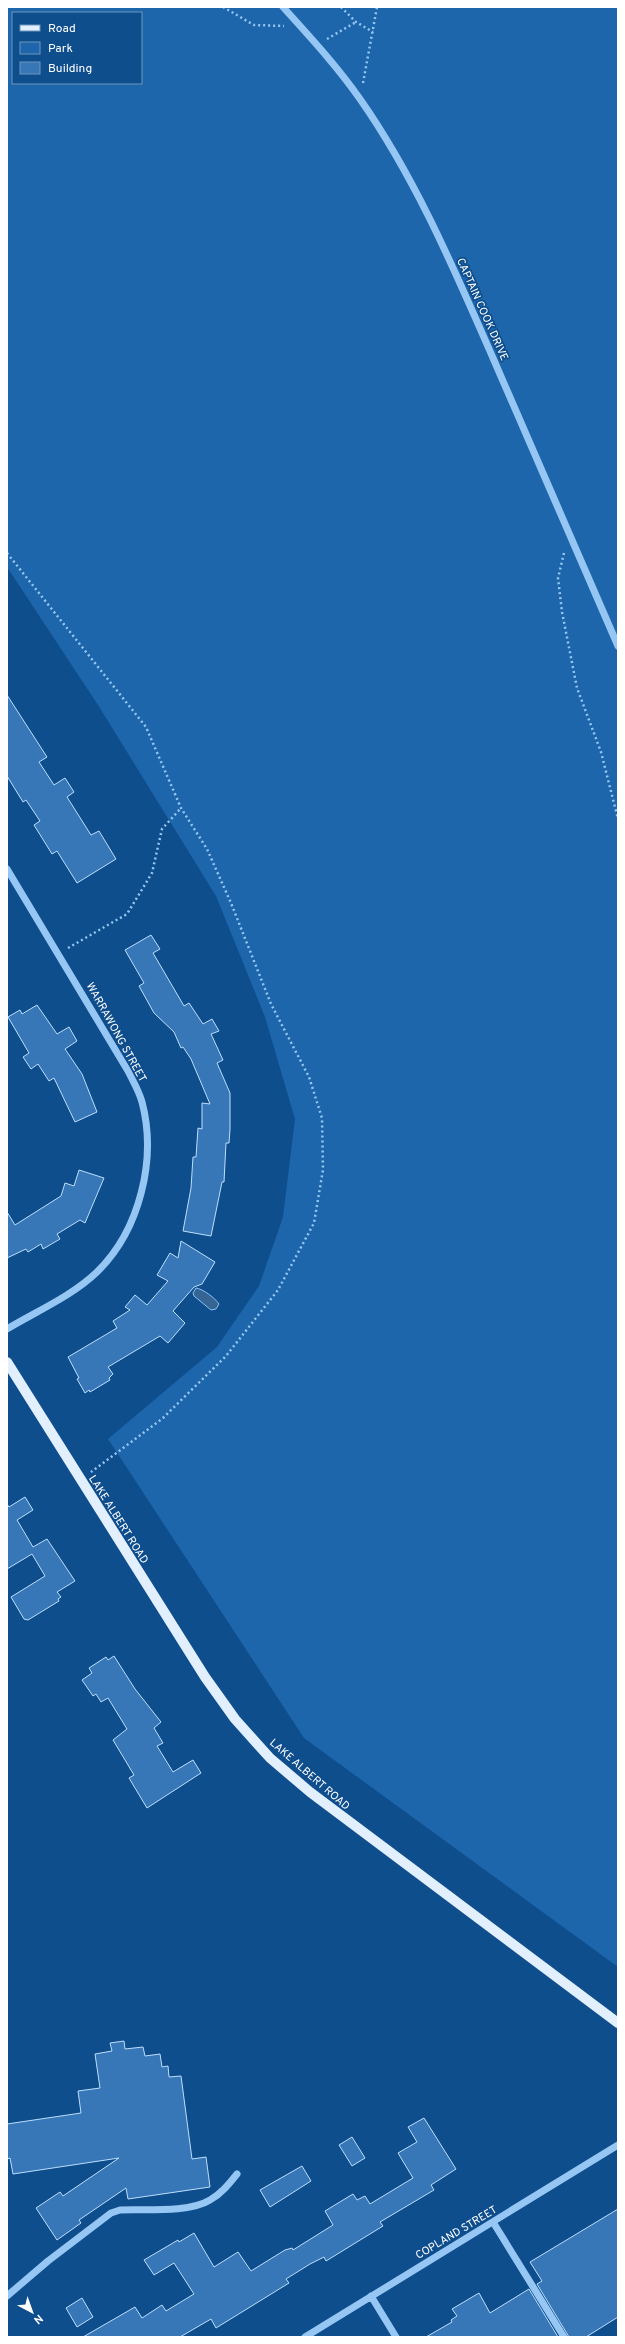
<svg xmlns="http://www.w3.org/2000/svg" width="625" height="2344" font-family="Overpass,sans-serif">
<rect width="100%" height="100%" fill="#0f4e8d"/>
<!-- green -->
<path fill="#1d66ab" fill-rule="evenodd" d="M7 7H618V1967L304 1738 108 1439 217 1347 259 1286 283 1217 295 1119 265 1017 216 896 98 705 7 567ZM13 13H141V83H13Z"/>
<!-- water -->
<path fill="#366594" stroke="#87c2f7" d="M196 1288C203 1289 215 1298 219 1304L216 1309 211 1310 194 1296 193 1293Z"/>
<!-- building -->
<path fill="#3777b7" stroke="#bddefe" d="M7 695 47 757 39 762 54 785 65 778 74 792 67 797 91 835 99 831 116 859 77 883 57 851 52 854 34 825 40 821 26 800 23 802 7 776Z
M151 935 160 949 153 953 184 1006 189 1003 203 1024 212 1019 219 1031 211 1034 223 1060 217 1063 230 1093V1129L229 1143H226L224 1182H222L211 1236 183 1231 191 1188 193 1157H196L198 1128 202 1129V1103L210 1104 191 1059 183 1047 181 1048 174 1032 154 1013 139 986 144 983 125 950Z
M37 1005 57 1034 69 1027 77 1041 65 1049 82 1074 97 1112 75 1122 54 1078 49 1081 38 1064 31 1069 23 1057 29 1053 8 1017 20 1010 22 1014Z
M79 1170 104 1178 85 1223 80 1220 57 1234 60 1239 43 1249 41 1244 28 1252 26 1249 7 1258V1212L15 1225 61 1196 65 1183 74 1186Z
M181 1241 215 1262 202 1284 194 1287 173 1311 185 1323 168 1343 160 1336 108 1367 113 1374 109 1378 110 1380 90 1392 89 1390 85 1393 77 1379 79 1378 68 1357 117 1328 113 1321 130 1310 125 1307 135 1295 147 1305 168 1281 157 1275 170 1253 178 1258Z
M25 1497 33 1510 17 1520 33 1547 47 1539 75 1581 57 1592 61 1597 58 1599 59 1601 28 1620 24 1619 11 1597 45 1576 32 1554 7 1569V1504L9 1507Z
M114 1656 135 1689 161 1722 154 1728 163 1743 157 1746 173 1772 193 1760 201 1773 147 1808 129 1778 134 1775 113 1740 127 1729 108 1698 101 1702 96 1694 93 1696 82 1680 92 1673 89 1668 106 1657 108 1660Z
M124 2041 125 2049 143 2047 145 2056 160 2054 162 2067 168 2066 169 2077 181 2076 192 2159 206 2157 210 2187 128 2199 126 2188 79 2220 81 2223 57 2240 36 2208 60 2192 63 2196 119 2158 13 2174 10 2158 7 2159V2124L81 2113 78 2091 100 2088 95 2054 112 2051 110 2043Z
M424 2118 456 2169 431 2185 434 2190 380 2222 383 2226 326 2261 324 2257 310 2264 286 2279 289 2283 216 2328 211 2319 180 2337H83L135 2307 142 2318 162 2305 166 2311 194 2294 174 2263 154 2275 144 2260 178 2240 179 2242 194 2233 214 2267 238 2252 251 2271 285 2250 292 2248 293 2250 333 2225 325 2211 353 2194 357 2200 365 2196 370 2204 413 2178 398 2153 417 2142 408 2127Z
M352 2137 365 2158 352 2166 339 2145Z
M302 2166 311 2181 270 2207 260 2190Z
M618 2209V2317L586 2337H569L537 2284 542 2281 530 2262Z
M529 2289 558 2337H426L452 2322 451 2320 457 2316 452 2309 479 2293 490 2313Z
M82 2298 93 2317 77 2327 66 2308Z"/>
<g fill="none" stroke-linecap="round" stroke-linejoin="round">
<!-- path -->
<path stroke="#96c6f3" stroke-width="2.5" stroke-dasharray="2 3" stroke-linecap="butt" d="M223 7 254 25 284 26
M341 7 356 22 373 32
M327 39 356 22
M363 83 377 7
M7 553 146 727 181 808 207 849 231 903 271 1004 309 1077 322 1118 323 1170 314 1223 278 1290 226 1356 163 1418 91 1472
M564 553 558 578 562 612 577 688 601 752 618 819
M68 948 127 914 152 873 162 829 181 808"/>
<!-- minor -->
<path stroke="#96c6f3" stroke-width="7" d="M283 7C310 37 337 66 360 99 416 179 454 269 493 358 535 454 576 550 618 646
M7 869 128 1071C133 1081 139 1091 142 1102 157 1159 140 1230 97 1272 72 1296 37 1311 7 1329
M493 2222 564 2337
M7 2296 48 2261 111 2213 120 2210C145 2209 189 2213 210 2200 221 2194 229 2184 237 2174
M371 2296 396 2337
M305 2337 618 2145"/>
<!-- major -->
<path stroke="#e2efff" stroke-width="10" d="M7 1362 205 1677 235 1719 270 1758 310 1792 618 2023"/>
</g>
<g text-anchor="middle" stroke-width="3.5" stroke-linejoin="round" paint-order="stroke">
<!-- street labels -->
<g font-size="11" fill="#fff" stroke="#0f4e8d">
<text transform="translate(483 309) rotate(66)" y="4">CAPTAIN COOK DRIVE</text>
<text transform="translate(117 1032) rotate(61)" y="4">WARRAWONG STREET</text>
<text transform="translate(119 1519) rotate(58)" y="4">LAKE ALBERT ROAD</text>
<text transform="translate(310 1774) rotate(41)" y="4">LAKE ALBERT ROAD</text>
<text transform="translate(456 2232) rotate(-31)" y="4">COPLAND STREET</text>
</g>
</g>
<!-- border -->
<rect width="625" height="2344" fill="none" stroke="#ffffff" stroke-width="16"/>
<!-- legend -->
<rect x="12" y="12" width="130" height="72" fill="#0f4e8d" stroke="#6f95bb"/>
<rect x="20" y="25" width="20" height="6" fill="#e2efff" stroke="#6f95bb"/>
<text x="48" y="32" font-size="12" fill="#ffffff">Road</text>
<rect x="20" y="42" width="20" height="12" fill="#1d66ab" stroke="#6f95bb"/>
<text x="48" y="52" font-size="12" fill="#ffffff">Park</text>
<rect x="20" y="62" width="20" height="12" fill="#3777b7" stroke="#6f95bb"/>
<text x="48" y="72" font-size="12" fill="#ffffff">Building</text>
<!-- north arrow -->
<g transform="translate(32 2312) rotate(139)" stroke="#0f4e8d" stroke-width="3" paint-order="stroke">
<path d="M0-3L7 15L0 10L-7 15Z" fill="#ffffff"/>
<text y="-6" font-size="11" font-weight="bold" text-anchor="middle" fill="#ffffff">N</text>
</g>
</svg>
